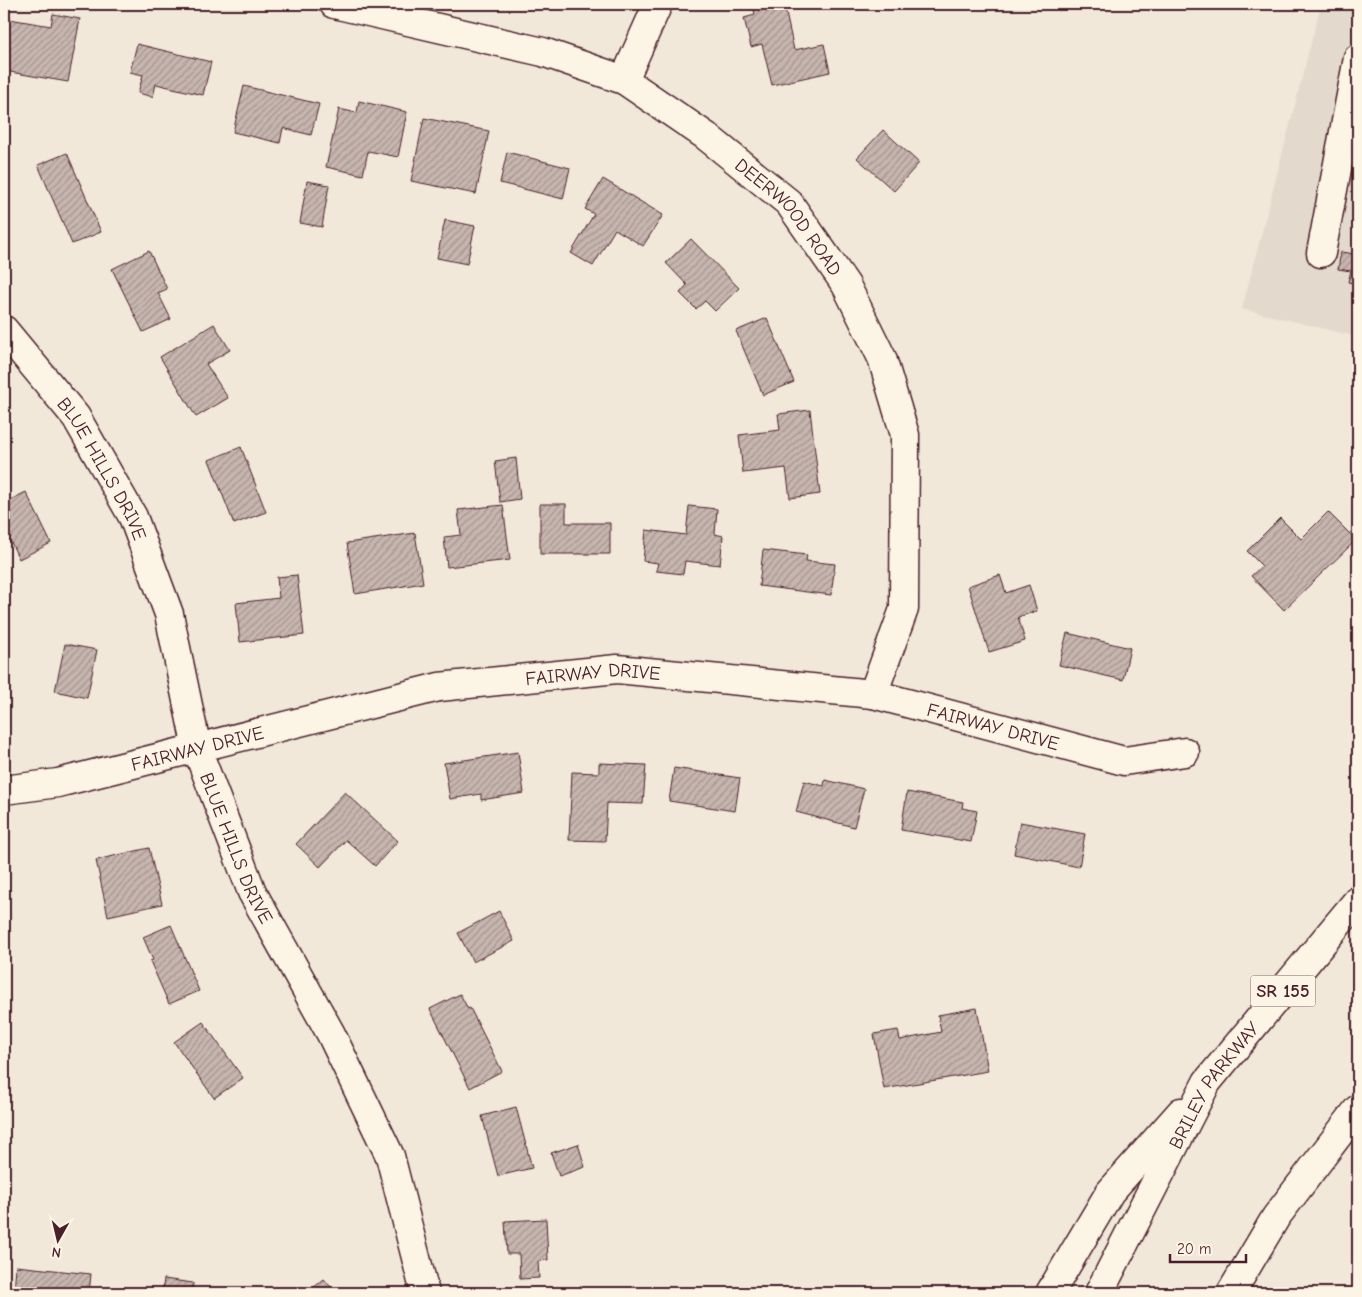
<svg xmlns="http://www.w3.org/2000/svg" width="1362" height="1297" font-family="'Comic Neue',sans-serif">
<defs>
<pattern id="building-hatch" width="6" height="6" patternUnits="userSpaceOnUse" patternTransform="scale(1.25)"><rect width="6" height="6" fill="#c7b6af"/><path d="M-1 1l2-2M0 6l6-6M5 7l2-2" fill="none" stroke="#a4938f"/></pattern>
</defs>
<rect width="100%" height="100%" fill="#f1e8da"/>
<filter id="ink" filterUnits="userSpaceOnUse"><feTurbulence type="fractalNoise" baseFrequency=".02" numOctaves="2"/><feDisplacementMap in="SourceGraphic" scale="10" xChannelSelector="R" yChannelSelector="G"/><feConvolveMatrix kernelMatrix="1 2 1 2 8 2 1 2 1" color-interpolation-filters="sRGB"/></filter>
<g filter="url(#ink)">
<!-- built -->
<path fill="#e4d9cd" d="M1321 4H1358V337L1242 309Z"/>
<!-- building -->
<path fill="url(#building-hatch)" stroke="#4a1f2b" d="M753 4H784L794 50 824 44 830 72 772 85 762 44 751 47 744 18 755 15Z
M53 14 80 19 68 82 4 71V49L9 19 51 26Z
M137 44 211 62 203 95 156 84 153 97 138 93 143 75 130 72Z
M244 86 319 104 311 135 283 128 280 143 233 132Z
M359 101 407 112 398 157 368 151 363 175 326 167 339 109 357 113Z
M424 118 489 131 476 194 411 181Z
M883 130 919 163 894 191 857 158Z
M507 152 570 168 563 199 500 183Z
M67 153 101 232 72 244 38 165Z
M603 179 663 215 643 246 615 229 593 266 571 253 594 214 585 209Z
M307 181 329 185 322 227 300 223Z
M445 220 475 226 467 264 437 258Z
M1358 232V284L1348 282 1351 271 1338 269 1341 252 1355 254Z
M691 239 739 288 715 311 705 301 696 309 680 293 687 285 666 263Z
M149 251 167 289 158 293 171 319 143 332 112 269Z
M767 318 794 382 763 395 736 331Z
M214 324 230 350 206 364 228 398 196 417 160 357Z
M810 410 820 494 790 498 786 468 743 473 739 435 780 430 778 414Z
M241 447 266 512 234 524 209 460Z
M516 458 520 499 500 502 495 461Z
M26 492 51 543 19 559 4 528V503Z
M540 504H566V523H610V554H540Z
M503 505 510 560 447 567 444 537 461 535 458 510Z
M689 506 717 509 715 534 723 536 720 565 685 561 683 574 656 571 658 563 643 561 646 530 686 535Z
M1328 512 1356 540 1284 610 1251 576 1262 566 1247 551 1280 518 1301 539Z
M415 533 423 583 355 594 347 543Z
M763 550 807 555 806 561 835 564 831 595 759 586Z
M297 575 304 635 240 642 236 603 279 598 277 577Z
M1000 575 1006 593 1029 585 1037 611 1018 617 1025 641 989 652 968 586Z
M1067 633 1130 648 1123 680 1059 665Z
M65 644 97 650 87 698 55 691Z
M518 752 524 793 481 800V794L450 799 444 763Z
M599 763 646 765 643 804 607 803 605 841 569 840 572 772 599 773Z
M674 768 740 778 735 811 669 801Z
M825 780 864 789 854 827 796 812 804 781 824 786Z
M345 792 398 841 375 866 346 840 320 867 296 844Z
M907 792 963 802 962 808 977 811 971 842 901 830Z
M1020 822 1085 834 1079 867 1014 854Z
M149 848 162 904 108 916 96 860Z
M499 911 514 941 473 962 458 933Z
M171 925 199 991 169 1004 150 961 153 960 143 937Z
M460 994 468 1009 470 1008 502 1071 470 1088 430 1009Z
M977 1008 988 1071 884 1089 874 1034 898 1030 900 1040 941 1032 938 1015Z
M203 1022 243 1078 214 1098 174 1042Z
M516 1107 532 1168 498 1176 482 1116Z
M578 1144 585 1167 559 1176 551 1153Z
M546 1219 548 1260 538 1261 539 1278 520 1279 519 1254H507L505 1221Z
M16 1266 91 1274 89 1293H14Z
M164 1279 193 1283 192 1293H162Z
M324 1279 336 1293H307Z"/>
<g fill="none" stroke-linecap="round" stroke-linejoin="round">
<defs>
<g id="minor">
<path id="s1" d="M334 4 543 52 624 80 706 136 789 203 846 285 882 358 905 435 904 609 873 694"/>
<path d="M624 80 658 4"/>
<path d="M1321 253 1358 58"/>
<path id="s2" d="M4 330 76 417 133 517 169 614 197 749 252 892 331 1034 390 1156 425 1293"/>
<path id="s3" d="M4 790 58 783 439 687 617 669 873 694 1124 761 1185 752"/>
</g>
<g id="highway">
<path d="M1050 1293 1110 1192 1181 1112"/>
<path id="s4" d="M1099 1293 1207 1082 1358 900"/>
<path d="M1231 1293 1276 1217 1358 1109"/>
</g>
</defs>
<!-- minor casing -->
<use href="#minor" stroke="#4a1f2b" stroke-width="31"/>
<!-- highway casing -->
<use href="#highway" stroke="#4a1f2b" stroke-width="31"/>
<!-- minor -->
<use href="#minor" stroke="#fcf5e5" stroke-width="28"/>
<!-- highway -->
<use href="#highway" stroke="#fcf5e5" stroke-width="28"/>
</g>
</g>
<g text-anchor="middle" stroke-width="4.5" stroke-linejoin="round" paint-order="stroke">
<!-- shield labels -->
<rect fill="#fcf5e5" stroke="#7f5f63" stroke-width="1" x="1250.5" y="975.5" width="65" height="31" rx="4"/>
<g font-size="18" font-weight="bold" fill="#4a1f2b">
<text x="1283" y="997">SR 155</text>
</g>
<!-- street labels -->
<g font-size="19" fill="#4a1f2b" stroke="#fcf5e5">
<text dy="7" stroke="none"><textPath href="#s1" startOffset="516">DEERWOOD ROAD</textPath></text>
<text dy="7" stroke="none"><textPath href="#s2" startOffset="171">BLUE HILLS DRIVE</textPath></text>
<text dy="7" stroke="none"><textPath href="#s3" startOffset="602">FAIRWAY DRIVE</textPath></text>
<text dy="7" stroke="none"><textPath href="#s3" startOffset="1008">FAIRWAY DRIVE</textPath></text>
<text dy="7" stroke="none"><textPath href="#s3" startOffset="198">FAIRWAY DRIVE</textPath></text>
<text dy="7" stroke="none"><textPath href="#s2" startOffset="576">BLUE HILLS DRIVE</textPath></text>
<text dy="7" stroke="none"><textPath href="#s4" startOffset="238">BRILEY PARKWAY</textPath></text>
</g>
</g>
<!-- margin -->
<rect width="1362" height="1297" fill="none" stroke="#fcf5e5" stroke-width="20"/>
<rect x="10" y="10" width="1342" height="1277" fill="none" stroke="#4a1f2b" stroke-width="2" filter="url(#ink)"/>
<!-- north arrow -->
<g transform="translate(58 1240) rotate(188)" stroke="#fcf5e5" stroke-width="4" paint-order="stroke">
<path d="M0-4L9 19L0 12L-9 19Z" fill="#4a1f2b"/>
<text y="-8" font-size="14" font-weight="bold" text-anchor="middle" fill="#4a1f2b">N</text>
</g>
<!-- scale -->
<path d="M1170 1254v8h76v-8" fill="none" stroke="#4a1f2b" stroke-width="2.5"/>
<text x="1177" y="1254" font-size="15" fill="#4a1f2b" stroke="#fcf5e5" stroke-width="4" paint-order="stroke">20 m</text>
</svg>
